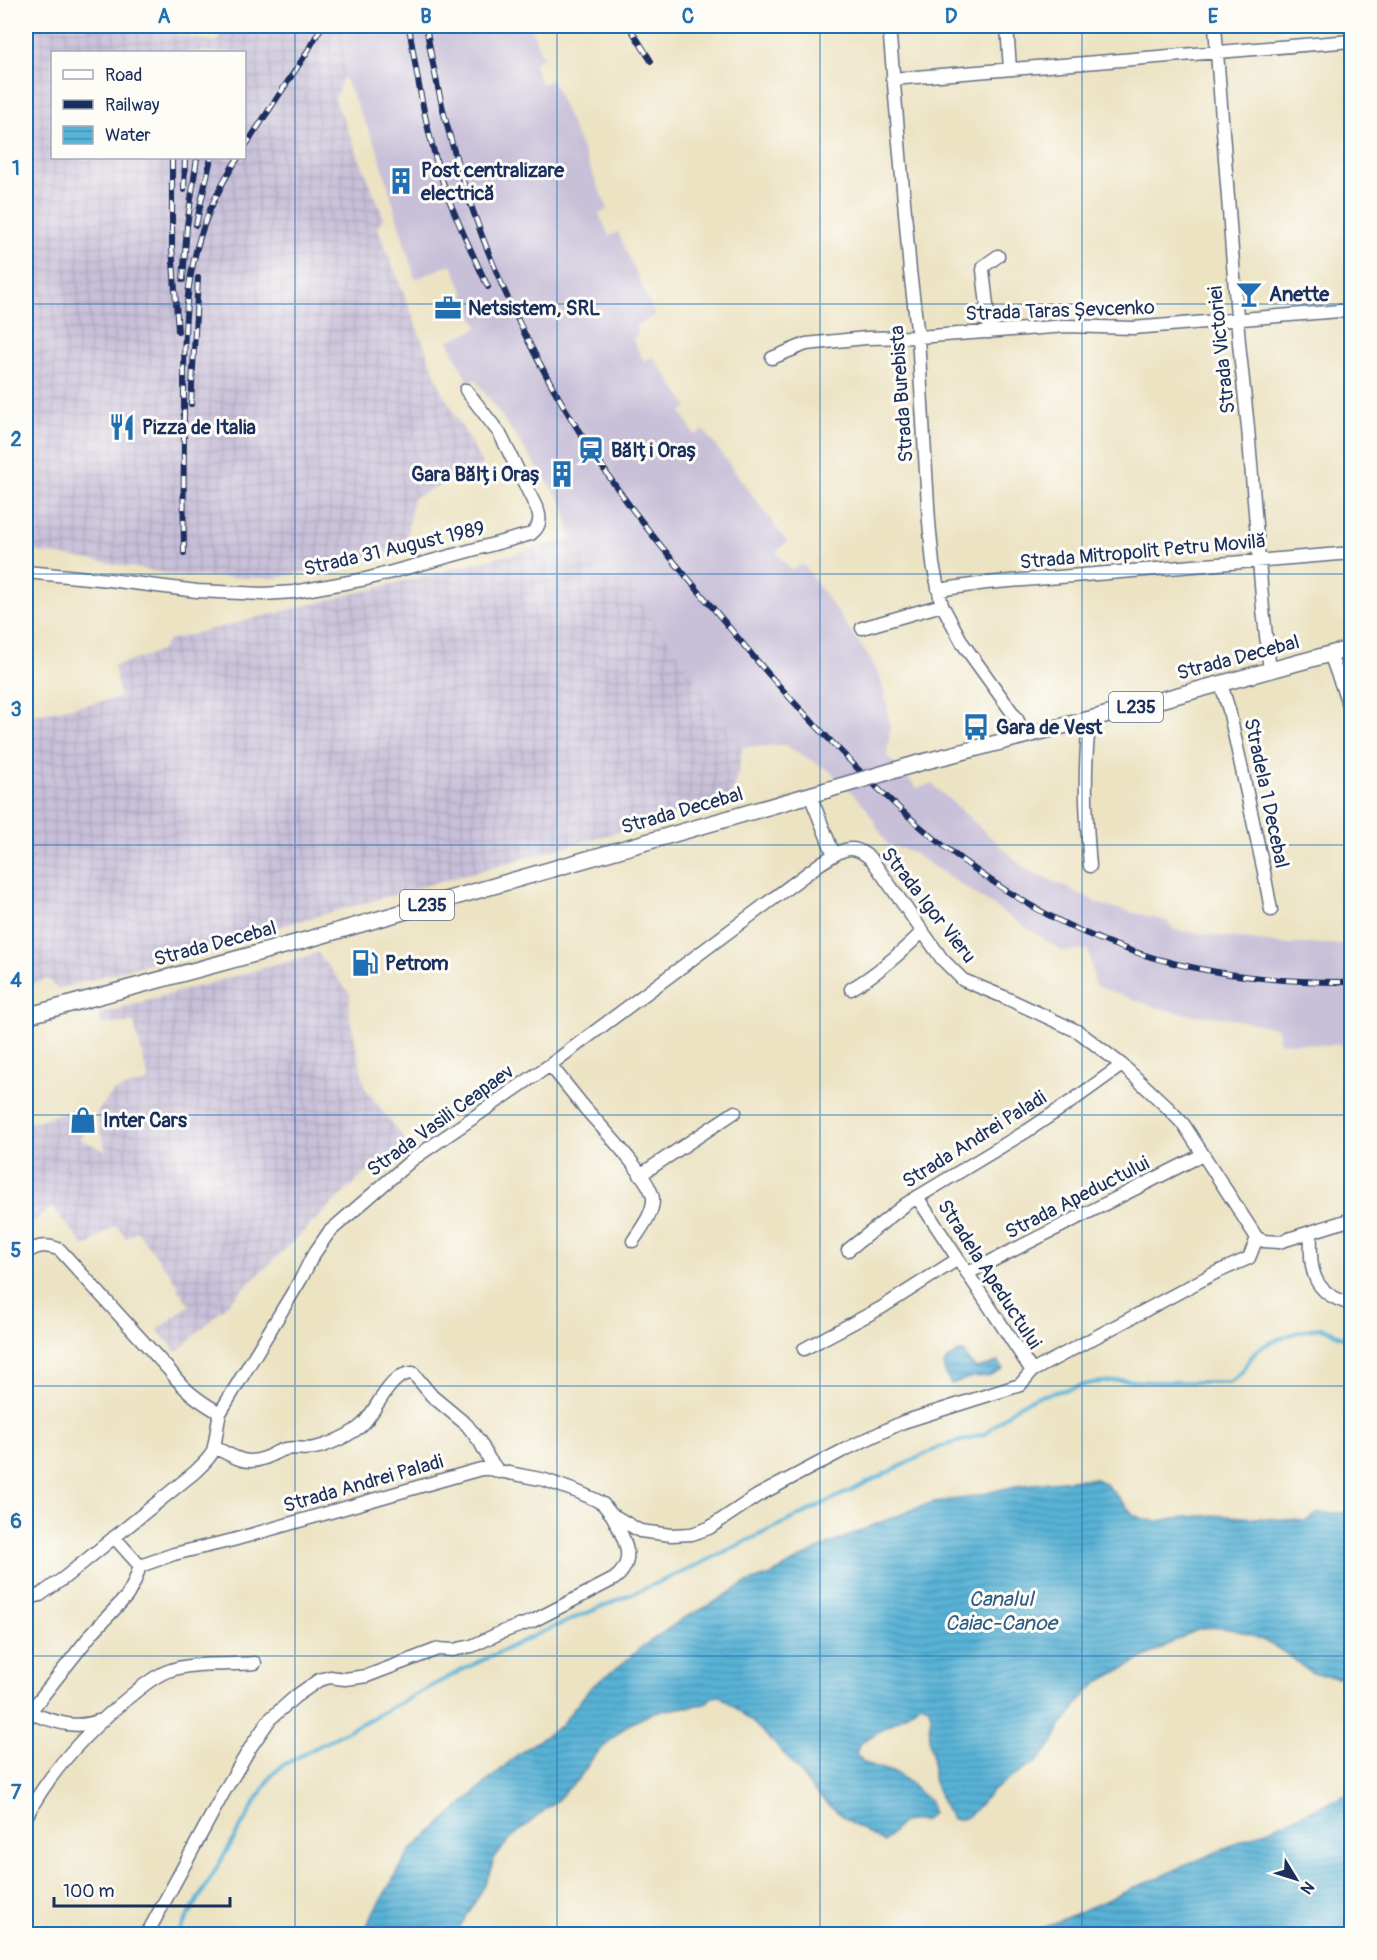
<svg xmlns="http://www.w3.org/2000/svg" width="1377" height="1960" font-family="Pangolin,sans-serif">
<defs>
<pattern id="industrial-grid" width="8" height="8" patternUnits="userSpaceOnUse" patternTransform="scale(1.5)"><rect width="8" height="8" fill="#c8bfd8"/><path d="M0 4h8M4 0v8" fill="none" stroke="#aba4bc"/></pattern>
<pattern id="water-rules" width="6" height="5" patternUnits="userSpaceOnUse" patternTransform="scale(1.5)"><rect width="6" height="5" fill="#58b2d6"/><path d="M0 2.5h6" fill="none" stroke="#4891b1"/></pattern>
</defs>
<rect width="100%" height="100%" fill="#fdfcf7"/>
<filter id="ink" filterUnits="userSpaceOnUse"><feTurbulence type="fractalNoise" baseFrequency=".0167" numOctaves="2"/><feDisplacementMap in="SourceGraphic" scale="12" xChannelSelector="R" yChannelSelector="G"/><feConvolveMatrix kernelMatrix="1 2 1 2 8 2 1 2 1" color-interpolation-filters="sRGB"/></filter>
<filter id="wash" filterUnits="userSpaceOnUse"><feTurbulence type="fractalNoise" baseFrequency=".008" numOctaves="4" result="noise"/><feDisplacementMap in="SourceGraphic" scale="24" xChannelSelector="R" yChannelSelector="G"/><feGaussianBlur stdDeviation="1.35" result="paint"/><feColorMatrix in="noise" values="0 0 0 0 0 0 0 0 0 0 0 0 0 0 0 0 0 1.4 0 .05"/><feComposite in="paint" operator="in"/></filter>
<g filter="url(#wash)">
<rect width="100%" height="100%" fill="#ece3c3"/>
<!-- industrial -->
<path fill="url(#industrial-grid)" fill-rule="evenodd" d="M26 26 170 27 172 33 217 42 225 26H355L343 76 335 99 384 218 377 226 442 391 483 465 413 498 405 548 320 569 275 578 181 576 103 562 26 550V175L30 45H26ZM52 52H244V158H52Z
M571 539 601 575 630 584 743 747 732 800 57 989 48 979 26 986V716L120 698 114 666 161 651 169 640Z
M318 953 350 994 349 1012 365 1088 406 1142 361 1177 177 1352 157 1330 190 1305 177 1288 179 1286 137 1231 126 1238 116 1225 85 1247 52 1207 26 1228V1124L76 1109 84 1136 79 1137 80 1139 106 1151 96 1113 114 1091 149 1081 134 1023 101 1024 99 1014Z"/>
<!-- railway -->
<path fill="#c8bfd8" d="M355 26H530L543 57 533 63 541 84 552 80 608 209 599 214 609 236 618 232 655 316 635 326 638 335 632 338 644 361 653 356 688 407 681 412 695 435 704 430 787 542 776 552 791 570 803 564 871 660 880 678 887 703 890 729 887 756 917 788 932 784 1026 869 1091 899 1095 903 1167 921 1174 930 1282 944H1351V1044L1323 1045 1278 1042V1028L1221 1017 1191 1015 1155 1007 1095 986 1088 950 1062 951 910 851 887 844 866 807 830 771 785 745 743 747 630 584 601 575 571 539 564 505 475 379 468 382 448 341 478 328 452 264 415 279 377 148 343 76Z"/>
<!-- water -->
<path fill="url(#water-rules)" stroke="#3a709a" stroke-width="1.5" d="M959 1352H964L967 1359 976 1369 998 1362 1003 1369 988 1376 972 1377 951 1384C940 1367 941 1362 959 1352Z
M1079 1479H1096L1106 1484 1134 1515 1146 1520 1159 1521 1174 1518 1213 1515 1306 1521 1317 1514 1351 1512V1690L1346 1680C1334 1676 1319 1677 1309 1671 1305 1669 1302 1665 1298 1662 1269 1641 1234 1622 1197 1629L1104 1679 1088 1691 1061 1726 1052 1745 1036 1762 993 1790 971 1814 962 1819H952L945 1808 933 1779V1759L929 1740 931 1715 928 1706 921 1703 898 1720 860 1743 856 1753 864 1763 896 1773 912 1785 930 1802 932 1813 924 1821C896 1820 902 1823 884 1842 858 1829 835 1812 814 1791 805 1781 797 1769 788 1758 768 1736 745 1714 720 1696L712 1697 705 1704 654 1712 626 1726 594 1756 580 1777 557 1800 509 1840 495 1857 485 1885 456 1934H364L371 1916 411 1850 518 1754 560 1726 592 1686 621 1665 640 1648 684 1618 710 1605 744 1584 773 1574 814 1551 876 1524 933 1502 966 1498 1015 1486Z
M1351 1793V1934H1029Z"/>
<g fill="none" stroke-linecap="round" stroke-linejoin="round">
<!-- stream -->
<path stroke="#58b2d6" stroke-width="4" d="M178 1934 262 1791 272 1775 283 1765 462 1670 538 1634 683 1572 940 1447 985 1434 1016 1407 1036 1397 1092 1383 1122 1380 1148 1382H1230C1245 1374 1245 1361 1258 1350 1269 1341 1312 1325 1325 1329 1336 1332 1337 1338 1352 1338"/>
</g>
</g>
<g filter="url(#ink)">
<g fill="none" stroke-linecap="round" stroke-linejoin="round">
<defs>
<path id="minor" d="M889 26 910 271 918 337 929 522 933 564 940 597 942 605 963 644 1017 719 1025 736
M1007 26 1010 69
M1215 26 1239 343 1248 428 1263 609 1270 671
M892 79 1352 41
M990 332 983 270 984 266 998 256
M772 358 806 344 866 338 918 337 1067 326 1133 328 1352 310
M26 572 109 580 197 591 263 594 294 592 366 579 531 534C539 528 541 520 538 511L500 434 466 390
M938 590 986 583 1352 553
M862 628 942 605
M1330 654 1352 714
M1221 684 1229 710 1264 872 1271 910
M1090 719C1083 768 1086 817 1090 866
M834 855C850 845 859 848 872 860L942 959 963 980 1004 997 1079 1032 1122 1065 1166 1106 1184 1125 1257 1238 1264 1241 1279 1242 1352 1219
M851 989C878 973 901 953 923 931
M550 1065C562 1079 573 1094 585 1108 599 1125 654 1181 653 1200 653 1214 640 1230 633 1241
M640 1175 735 1112
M917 1197 1032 1371
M1311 1233C1310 1268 1310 1294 1352 1304
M848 1250 906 1204 1027 1131 1072 1101 1122 1065
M26 1253C37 1245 47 1244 60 1250L170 1371C184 1390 199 1401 220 1413
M968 1273 1202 1155
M804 1349 881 1308 958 1259
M214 1447C233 1456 244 1466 265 1458 272 1455 279 1450 286 1449 295 1447 305 1450 314 1448 327 1446 353 1434 363 1424 377 1410 390 1372 413 1373L432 1396 467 1425 480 1442 489 1459 499 1472
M114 1537 140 1566 174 1554 233 1540 449 1478 481 1469H489L545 1480 578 1492 596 1500 603 1504 611 1514 640 1531 671 1535 692 1534 709 1528 757 1496 842 1451 903 1422 1020 1385 1032 1371 1213 1274 1249 1258 1257 1238
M26 1599 40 1595 64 1578 195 1472C201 1466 208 1460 212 1453 216 1444 217 1424 220 1413L301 1279 312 1257 329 1232 413 1159 550 1065 821 863 834 855 810 795
M26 1712C50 1719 72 1731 98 1721
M29 1713 93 1632 127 1596 134 1583 140 1566
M26 1817C52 1768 90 1728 134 1693 144 1685 156 1675 168 1671 196 1661 226 1666 255 1663
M147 1934 225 1790 252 1745 270 1719 296 1696 319 1680 330 1677 345 1679 367 1676 438 1649 453 1650 472 1646 502 1632 533 1621 614 1579C639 1560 623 1537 612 1515"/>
<path id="major" d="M919 763 1090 719 1352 648
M26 1016 306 940 827 790"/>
</defs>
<!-- minor casing -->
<use href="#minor" stroke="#646e81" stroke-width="15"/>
<!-- major casing -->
<use href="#major" stroke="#646e81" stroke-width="18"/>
<!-- minor -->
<use href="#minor" stroke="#fff" stroke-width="12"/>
<!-- major -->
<use href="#major" stroke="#fff" stroke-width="15"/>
<defs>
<path id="rail" d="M409 26C418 84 428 142 448 197 460 228 474 257 488 287
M426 26C453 190 516 344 612 481 650 536 695 586 738 638 776 685 817 727 859 770 925 836 999 895 1085 933 1168 970 1261 983 1352 982
M629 26 651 61
M244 148 306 54 322 26
M172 158V247L178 331
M184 190 185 158
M196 225 211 158
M183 280 187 226 197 158
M191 404 198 278
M184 553C183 506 184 459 184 412 184 315 182 242 238 158"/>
</defs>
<!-- rail casing -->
<use href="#rail" stroke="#1b2f5e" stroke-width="6"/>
<!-- rail -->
<use href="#rail" stroke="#fdfcf7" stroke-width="4" stroke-dasharray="11" stroke-linecap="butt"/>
<defs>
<path id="major-bridge" d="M827 790 919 763"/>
</defs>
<!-- major-bridge casing -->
<use href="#major-bridge" stroke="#646e81" stroke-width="18" stroke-linecap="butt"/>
<!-- major-bridge -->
<use href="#major-bridge" stroke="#fff" stroke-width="15"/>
</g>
</g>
<!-- grid -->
<path fill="none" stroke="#1f6fb2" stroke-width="1.5" stroke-opacity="0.55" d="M295 26V1934M557 26V1934M820 26V1934M1082 26V1934M26 304H1352M26 574H1352M26 845H1352M26 1115H1352M26 1386H1352M26 1656H1352"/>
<!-- icons -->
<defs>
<symbol id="building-bare" viewBox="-9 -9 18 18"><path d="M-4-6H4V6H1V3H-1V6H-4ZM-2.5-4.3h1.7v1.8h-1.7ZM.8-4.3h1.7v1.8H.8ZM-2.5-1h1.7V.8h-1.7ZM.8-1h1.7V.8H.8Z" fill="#1f6fb2" stroke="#fdfcf7" stroke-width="2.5" paint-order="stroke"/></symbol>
<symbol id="bar-bare" viewBox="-9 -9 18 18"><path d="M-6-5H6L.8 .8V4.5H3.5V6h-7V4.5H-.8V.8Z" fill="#1f6fb2" stroke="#fdfcf7" stroke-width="2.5" paint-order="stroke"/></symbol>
<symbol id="office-bare" viewBox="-9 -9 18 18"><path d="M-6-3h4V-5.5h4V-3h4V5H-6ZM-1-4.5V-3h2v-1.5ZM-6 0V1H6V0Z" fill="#1f6fb2" stroke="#fdfcf7" stroke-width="2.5" paint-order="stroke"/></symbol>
<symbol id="restaurant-bare" viewBox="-9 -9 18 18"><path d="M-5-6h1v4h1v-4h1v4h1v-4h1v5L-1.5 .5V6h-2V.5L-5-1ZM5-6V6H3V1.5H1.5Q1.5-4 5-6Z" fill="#1f6fb2" stroke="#fdfcf7" stroke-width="2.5" paint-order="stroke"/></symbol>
<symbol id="station-bare" viewBox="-9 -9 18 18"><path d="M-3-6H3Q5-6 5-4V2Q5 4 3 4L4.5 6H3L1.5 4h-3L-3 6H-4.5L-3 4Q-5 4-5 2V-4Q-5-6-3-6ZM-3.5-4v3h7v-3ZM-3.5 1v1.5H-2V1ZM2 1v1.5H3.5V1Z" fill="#1f6fb2" stroke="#fdfcf7" stroke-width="2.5" paint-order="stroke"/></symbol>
<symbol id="bus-bare" viewBox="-9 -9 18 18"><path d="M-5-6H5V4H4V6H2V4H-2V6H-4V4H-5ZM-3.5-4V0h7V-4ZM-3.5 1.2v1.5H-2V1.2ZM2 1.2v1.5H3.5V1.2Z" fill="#1f6fb2" stroke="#fdfcf7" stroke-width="2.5" paint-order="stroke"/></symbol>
<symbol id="fuel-bare" viewBox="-9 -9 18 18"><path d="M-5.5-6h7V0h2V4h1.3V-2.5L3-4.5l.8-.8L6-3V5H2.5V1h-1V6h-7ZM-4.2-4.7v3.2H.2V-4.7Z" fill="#1f6fb2" stroke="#fdfcf7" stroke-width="2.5" paint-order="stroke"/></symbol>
<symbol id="shop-bare" viewBox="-9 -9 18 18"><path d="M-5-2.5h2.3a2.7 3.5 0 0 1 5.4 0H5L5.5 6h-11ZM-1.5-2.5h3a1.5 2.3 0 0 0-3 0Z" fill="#1f6fb2" stroke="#fdfcf7" stroke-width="2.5" paint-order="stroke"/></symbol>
</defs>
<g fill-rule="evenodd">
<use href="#building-bare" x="382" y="162" width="38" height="38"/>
<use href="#bar-bare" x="1230" y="275" width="38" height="38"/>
<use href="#office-bare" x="429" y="289" width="38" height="38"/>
<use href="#restaurant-bare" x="103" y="408" width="38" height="38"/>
<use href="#station-bare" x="572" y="431" width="38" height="38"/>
<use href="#building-bare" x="543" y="455" width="38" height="38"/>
<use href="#bus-bare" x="957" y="708" width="38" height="38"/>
<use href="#fuel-bare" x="346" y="944" width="38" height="38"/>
<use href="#shop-bare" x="64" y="1101" width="38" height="38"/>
</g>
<g text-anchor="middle" stroke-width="6" stroke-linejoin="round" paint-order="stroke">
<!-- shield labels -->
<g fill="#fdfcf7" stroke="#5f6c8c" stroke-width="1.5">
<rect x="1109" y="692" width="54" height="30" rx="4.5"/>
<rect x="400" y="890" width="54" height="30" rx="4.5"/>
</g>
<g font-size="18" font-weight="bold" fill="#1b2f5e">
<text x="1136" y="713">L235</text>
<text x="427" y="911">L235</text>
</g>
<!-- poi labels -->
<g font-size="20" font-weight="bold" fill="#1b2f5e" stroke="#fdfcf7" text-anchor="start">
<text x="421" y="177">Post centralizare<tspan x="421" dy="23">electrică</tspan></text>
<text x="1269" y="301">Anette</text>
<text x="468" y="315">Netsistem, SRL</text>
<text x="142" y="434">Pizza de Italia</text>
<text x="611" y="457">Bălți Oraș</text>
<text x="542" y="481" text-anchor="end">Gara Bălți Oraș</text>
<text x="996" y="734">Gara de Vest</text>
<text x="385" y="970">Petrom</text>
<text x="103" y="1127">Inter Cars</text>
</g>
<!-- street labels -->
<g font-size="20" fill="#1b2f5e" stroke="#fdfcf7">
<text transform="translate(1060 310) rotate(-2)" y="7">Strada Taras Șevcenko</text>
<text transform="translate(1221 350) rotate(-96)" y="7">Strada Victoriei</text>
<text transform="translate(901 394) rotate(-94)" y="7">Strada Burebista</text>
<text transform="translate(394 548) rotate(-13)" y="7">Strada 31 August 1989</text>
<text transform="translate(1143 551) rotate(-5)" y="7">Strada Mitropolit Petru Movilă</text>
<text transform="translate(1238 657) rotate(-15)" y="7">Strada Decebal</text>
<text transform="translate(1267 793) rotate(78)" y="7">Stradela 1 Decebal</text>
<text transform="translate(682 810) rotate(-16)" y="7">Strada Decebal</text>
<text transform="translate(929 905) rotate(52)" y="7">Strada Igor Vieru</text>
<text transform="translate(215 943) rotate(-15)" y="7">Strada Decebal</text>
<text transform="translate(440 1120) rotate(-36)" y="7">Strada Vasili Ceapaev</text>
<text transform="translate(974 1139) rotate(-32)" y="7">Strada Andrei Paladi</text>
<text transform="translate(1077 1197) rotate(-27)" y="7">Strada Apeductului</text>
<text transform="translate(990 1274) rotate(57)" y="7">Stradela Apeductului</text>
<text transform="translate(363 1483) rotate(-16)" y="7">Strada Andrei Paladi</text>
</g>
<!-- water labels -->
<g font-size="21" font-style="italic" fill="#305d88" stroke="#fdfcf7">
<text x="1001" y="1606">Canalul<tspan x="1001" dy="24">Caiac-Canoe</tspan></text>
</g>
</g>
<!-- margin -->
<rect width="1377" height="1960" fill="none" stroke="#fdfcf7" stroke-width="66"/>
<!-- legend -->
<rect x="51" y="51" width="195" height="108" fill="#fdfcf7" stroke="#a3aaba" stroke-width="1.5"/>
<rect x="63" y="70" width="30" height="9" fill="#ffffff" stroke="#a3aaba" stroke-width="1.5"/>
<text x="105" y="81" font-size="18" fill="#1b2f5e">Road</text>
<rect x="63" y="100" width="30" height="9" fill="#1b2f5e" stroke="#a3aaba" stroke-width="1.5"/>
<text x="105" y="111" font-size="18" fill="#1b2f5e">Railway</text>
<rect x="63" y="126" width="30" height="18" fill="url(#water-rules)" stroke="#a3aaba" stroke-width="1.5"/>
<text x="105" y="141" font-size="18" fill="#1b2f5e">Water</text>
<!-- north arrow -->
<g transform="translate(1296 1879) rotate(128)" stroke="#fdfcf7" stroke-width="4.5" paint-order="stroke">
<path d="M0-4.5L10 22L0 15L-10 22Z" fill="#1b2f5e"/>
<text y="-9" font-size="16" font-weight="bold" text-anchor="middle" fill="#1b2f5e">N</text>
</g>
<!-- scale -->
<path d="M54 1897v9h176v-9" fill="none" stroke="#1b2f5e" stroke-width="3"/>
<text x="63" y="1897" font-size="18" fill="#1b2f5e" stroke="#fdfcf7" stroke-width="4.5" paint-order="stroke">100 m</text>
<rect x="33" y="33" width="1311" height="1894" fill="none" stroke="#1f6fb2" stroke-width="2"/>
<g font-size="20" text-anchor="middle" font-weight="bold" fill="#1f6fb2">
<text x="164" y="23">A</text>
<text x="426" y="23">B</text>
<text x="688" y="23">C</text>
<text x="951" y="23">D</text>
<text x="1213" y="23">E</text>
<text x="16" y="175">1</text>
<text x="16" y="446">2</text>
<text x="16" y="716">3</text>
<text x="16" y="987">4</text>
<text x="16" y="1257">5</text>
<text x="16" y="1528">6</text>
<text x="16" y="1799">7</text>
</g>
</svg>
